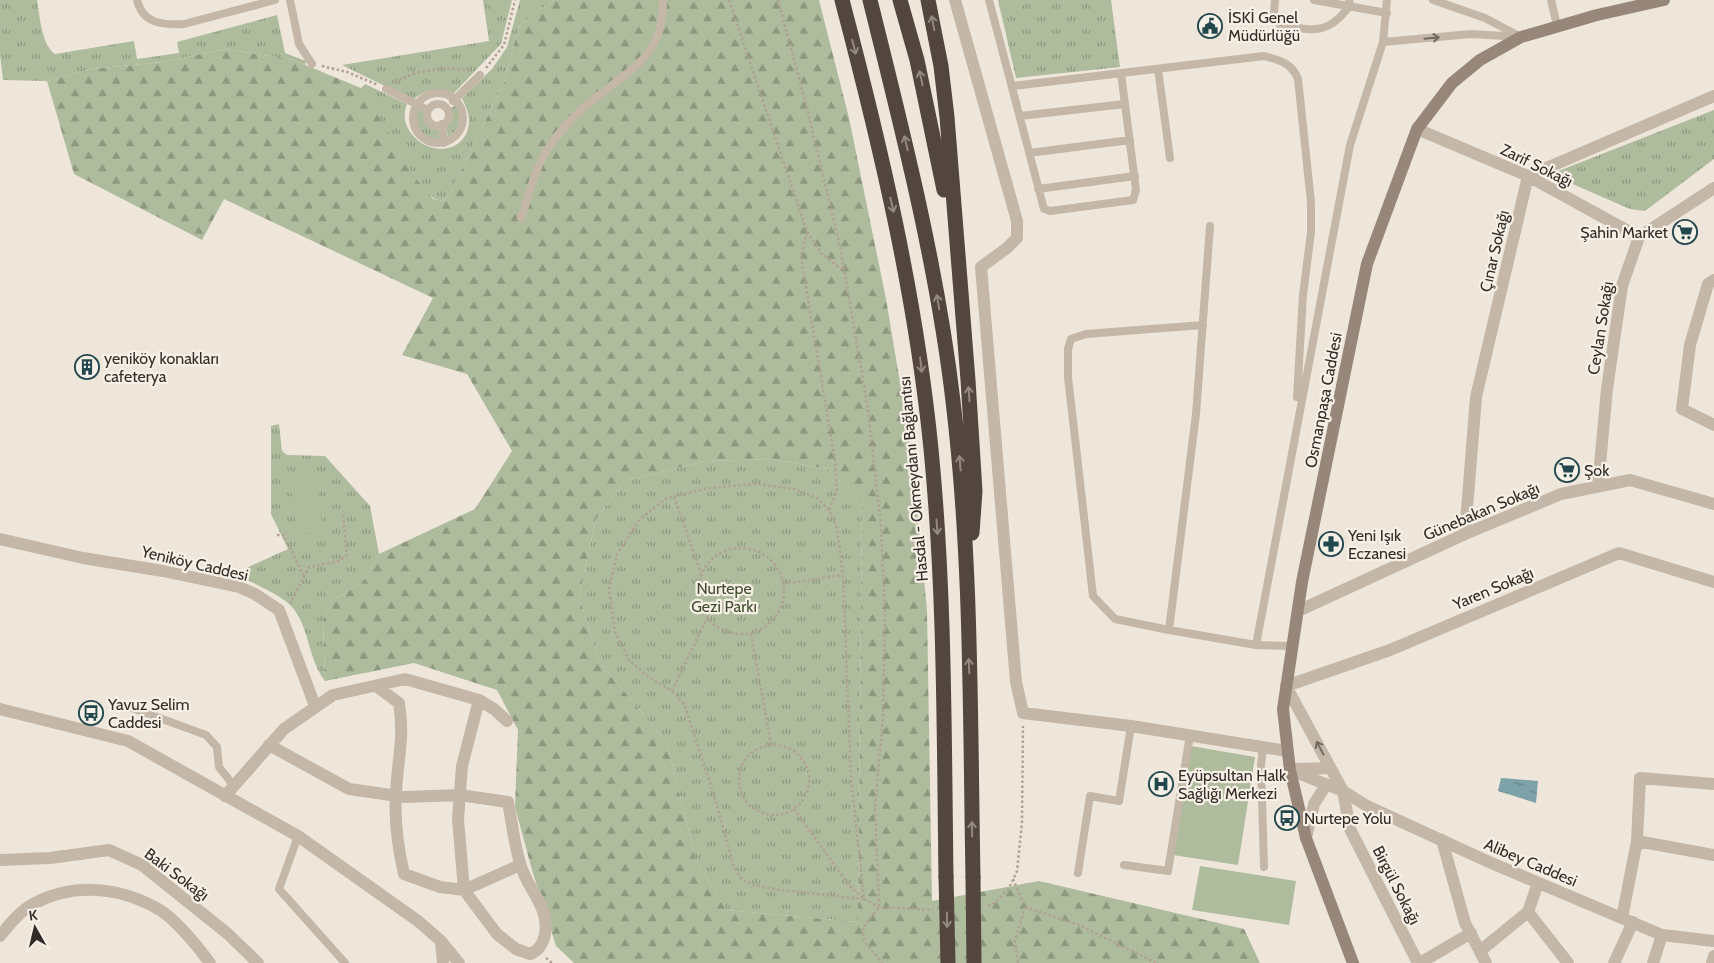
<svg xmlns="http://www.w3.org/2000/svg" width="1714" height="963" font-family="Cabin,sans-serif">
<defs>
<pattern id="grass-tufts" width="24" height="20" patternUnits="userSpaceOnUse" patternTransform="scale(1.25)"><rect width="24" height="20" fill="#aebb9c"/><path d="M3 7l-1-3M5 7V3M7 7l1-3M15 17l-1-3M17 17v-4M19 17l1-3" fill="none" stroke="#8e987f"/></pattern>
<pattern id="forest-firs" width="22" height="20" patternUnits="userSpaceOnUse" patternTransform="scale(1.25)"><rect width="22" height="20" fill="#aebb9c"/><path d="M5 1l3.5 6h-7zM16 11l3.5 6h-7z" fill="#8e987f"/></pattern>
<pattern id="water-ripples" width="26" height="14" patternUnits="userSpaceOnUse" patternTransform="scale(1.25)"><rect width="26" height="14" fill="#7da2a7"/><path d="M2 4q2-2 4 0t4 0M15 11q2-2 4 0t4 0" fill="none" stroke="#678488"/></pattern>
</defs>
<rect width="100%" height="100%" fill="#eee6da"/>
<!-- grass -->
<path fill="url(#grass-tufts)" d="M0 0H37C40 16 41 44 55 54L134 41 137 59 179 53 177 42 277 15 285 53 306 61 305 65 293 60 226 49 163 62 92 69 47 81 3 80 0 55Z
M483 0H512L501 44 453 94C436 88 427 88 413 100L342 65 489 41Z
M520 0H553L519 26 504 82 451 192 443 201C439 200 435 200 432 197 407 177 378 118 361 88L365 84 407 104C403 115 404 123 411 133 429 158 469 153 469 120 469 112 465 105 462 98L492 69 507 47Z
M998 0H1111L1120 67 1016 78Z
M456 104C467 114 461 132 448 138L446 126 450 122V109Z
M416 108 425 111V117L429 125 439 128 440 141C423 140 411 125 416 108Z
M1714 110V159L1645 211 1630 209 1561 179 1556 172Z
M279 424 282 451 287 455 325 456 370 506 379 554 363 582 333 600 323 619 325 681C307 657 310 628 292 607 283 596 256 585 242 577L246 568 288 549 271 514V426Z
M771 459 828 469 862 506 858 922 726 910 696 860 667 743 599 661 579 596 596 519 624 481 706 461Z"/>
<!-- forest -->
<path fill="url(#forest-firs)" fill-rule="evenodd" d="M553 0H819L849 118 886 299 912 454 927 611 932 901 1039 881 1244 929 1260 963H574L556 946 532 870 515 807 518 730 497 690 414 663 325 681 323 619 333 600 363 582 379 554 475 509 512 451 467 374 402 355 433 298 224 199 202 240 74 174 47 81 92 69 163 62 226 49 293 60 361 88 417 180 433 199 443 201 451 192 504 82 519 26ZM771 459 828 469 862 506 858 922 726 910 696 860 667 743 599 661 579 596 596 519 624 481 706 461Z"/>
<!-- pitch -->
<path fill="#aebb9c" d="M315 471 323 531 297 535 289 475Z
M1191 746 1255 757 1238 865 1173 855Z
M1200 866 1296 881 1289 925 1192 910Z"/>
<!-- water -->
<path fill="url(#water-ripples)" d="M1501 778 1538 781 1536 803 1498 791Z"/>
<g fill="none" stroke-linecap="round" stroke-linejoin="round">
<!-- path -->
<path stroke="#b0a192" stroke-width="2.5" stroke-dasharray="2.5 2.5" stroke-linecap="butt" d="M729 0 807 232 801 257 835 461 837 491 829 510
M778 0 806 104 841 251 868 409 881 526 885 614 883 717 875 808 879 907 863 928 864 941 882 963
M322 66 347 72 378 85
M486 68 504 45 515 0
M395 83C414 69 447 66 469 71
M807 232 822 254 845 272
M674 497 701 573
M277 535H284L303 575
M698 591a43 43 0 1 1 86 0a43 43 0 1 1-86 0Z
M783 584 843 575
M290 604 309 567 339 561 347 555 343 515
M751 634 771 744
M672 691 707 618
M739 780a35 35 0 1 1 70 0a35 35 0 1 1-70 0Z
M794 809 848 884 863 898
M1013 879 1025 907 1015 941 1018 963
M864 899 780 890 754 885 742 880 734 867 713 792 684 704 672 691 650 678 629 660 615 632 609 590 617 554 640 519 667 498 709 488 755 484 795 489 817 498 829 510 837 528 843 575 851 777 864 899 879 907 933 910
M988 906 996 902 1009 888 1017 871 1022 823 1023 726
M1025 907 1079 925 1156 963
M546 958 552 963"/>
<!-- service -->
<path stroke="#c4b7a8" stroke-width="8" d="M137 0C143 24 162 25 184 24L275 0
M290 0 299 44 312 64
M989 0 1044 209 1050 211 1133 200 1136 190 1121 73
M1275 0 1274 14 1280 25C1313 31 1329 35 1350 5L1349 0
M1314 0 1387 13
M1551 0 1557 25
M1383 42 1471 34 1521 37 1485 18 1433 0
M1158 69 1170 158
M1013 86 1264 56C1279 60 1292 63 1298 79L1311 202V232L1303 295 1297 397
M386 89 428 110
M413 118a25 25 0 1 1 50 0a25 25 0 1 1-50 0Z
M453 101 480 75
M427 115a11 11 0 1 1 22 0a11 11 0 1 1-22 0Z
M1020 116 1125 104
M442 124 444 143
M1029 153 1130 140
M1038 189 1135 176
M521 218C529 196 535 167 549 147 561 129 581 109 599 95 636 66 663 54 663 0
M1210 226 1196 414 1169 630 1256 645
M1169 630 1115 619 1093 596 1068 377V349L1071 339 1086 334 1203 325
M1292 646 1256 645 1350 145 1383 42 1387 0
M121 704 206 735 217 747 219 767 234 786
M1263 747 1261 765 1264 867
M298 836 279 889 345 963
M1124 865 1168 871 1190 735
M1078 873 1090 796 1119 801 1131 726"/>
<!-- minor -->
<path stroke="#c4b7a8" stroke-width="12" d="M955 0 1017 221V238L1007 248 981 267 1016 682 1023 713 1131 726 1287 751
M1417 129 1528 176 1639 237
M1714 280 1708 284 1690 345 1682 409 1714 425
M1598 486 1607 389 1622 286 1639 237 1714 188
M1465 534 1476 397 1528 176 1714 96
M0 539 83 558 163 571 239 587 255 594 279 610 315 706
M1298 611 1465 534 1561 494 1630 480 1714 504
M376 686 399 703C405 738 397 761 396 794 394 822 398 848 404 874L440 887 464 890 520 865
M1286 686 1390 650 1619 553 1714 582
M269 745 349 789 405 797 460 795 508 802C512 822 514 844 520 863 526 888 550 906 545 934 543 944 539 951 530 954L516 949 497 934 464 890 458 819 462 766 479 700
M1343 791 1350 829 1418 963
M225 796 284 729 333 695 405 679 479 700 494 709 507 721
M1442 840 1465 923 1486 963
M1637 841 1640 778 1714 784
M0 860 50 858 109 850 142 865 228 934 258 963
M1538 883 1528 912 1568 963
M1622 918 1637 841 1714 855
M0 936C9 925 20 911 33 904 74 882 121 887 160 910 177 921 198 947 210 963
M1480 951 1528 912
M1420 963 1471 933
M1614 963 1633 922
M1653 963 1662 935
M1712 963 1714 956"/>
<!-- tertiary -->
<path stroke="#c4b7a8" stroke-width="12" d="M1286 686 1343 791
M0 709 128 741 298 836 418 921 441 941 459 963
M1295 769 1330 768
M1290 770 1343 791 1367 806 1489 862 1662 935 1714 941
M1306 838 1314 804 1326 785
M441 941 443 963"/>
<!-- secondary -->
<path stroke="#97877a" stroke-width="12" d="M1353 963 1306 838 1290 770 1283 709 1302 582 1367 264 1417 129 1452 83 1480 60 1521 37 1597 15 1664 0"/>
<!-- motorway -->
<path stroke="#52463f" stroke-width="15" d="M842 0C881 148 916 297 931 449 945 591 944 734 946 877
M870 0C903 133 937 265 953 401 972 559 970 719 973 877
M900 0 917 60 944 190
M928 0 941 66 947 117 968 380 975 491 972 533"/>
<!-- motorway-bridge -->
<path stroke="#52463f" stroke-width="15" d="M946 877 948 963
M973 877 974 963"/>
</g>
<!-- one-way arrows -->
<defs><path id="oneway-shaft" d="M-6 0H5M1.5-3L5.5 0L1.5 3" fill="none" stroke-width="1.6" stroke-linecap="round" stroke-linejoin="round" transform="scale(1.25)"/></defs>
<g stroke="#948a82">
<use href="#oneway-shaft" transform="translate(933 23) rotate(-101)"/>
<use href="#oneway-shaft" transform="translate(854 47) rotate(76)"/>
<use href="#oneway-shaft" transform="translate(921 78) rotate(-102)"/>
<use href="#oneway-shaft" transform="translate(906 143) rotate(-103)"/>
<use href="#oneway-shaft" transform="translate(892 205) rotate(77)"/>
<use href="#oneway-shaft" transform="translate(938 302) rotate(-100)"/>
<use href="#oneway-shaft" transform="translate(921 365) rotate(83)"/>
<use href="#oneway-shaft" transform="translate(969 394) rotate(-94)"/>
<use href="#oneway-shaft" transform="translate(960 463) rotate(-95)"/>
<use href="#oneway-shaft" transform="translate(937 527) rotate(86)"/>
<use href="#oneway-shaft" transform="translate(969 666) rotate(-92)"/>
<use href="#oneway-shaft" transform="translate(972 829) rotate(-91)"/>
<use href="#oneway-shaft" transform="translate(947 920) rotate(89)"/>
</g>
<g stroke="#746a61">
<use href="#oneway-shaft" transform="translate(1432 38) rotate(-6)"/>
<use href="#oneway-shaft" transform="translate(1320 748) rotate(-118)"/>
</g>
<!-- icons -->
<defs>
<symbol id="civic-ring" viewBox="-11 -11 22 22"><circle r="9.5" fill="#f6f0e6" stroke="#22484e" stroke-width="1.5"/><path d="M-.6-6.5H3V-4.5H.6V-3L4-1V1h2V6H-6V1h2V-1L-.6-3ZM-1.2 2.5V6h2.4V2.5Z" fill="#22484e"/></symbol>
<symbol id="supermarket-ring" viewBox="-11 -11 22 22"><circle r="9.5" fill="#f6f0e6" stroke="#22484e" stroke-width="1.5"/><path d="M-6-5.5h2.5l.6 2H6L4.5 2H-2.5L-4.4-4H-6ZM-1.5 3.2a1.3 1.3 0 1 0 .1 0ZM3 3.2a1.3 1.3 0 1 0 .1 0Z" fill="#22484e"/></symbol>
<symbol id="building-ring" viewBox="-11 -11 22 22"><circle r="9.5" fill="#f6f0e6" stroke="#22484e" stroke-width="1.5"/><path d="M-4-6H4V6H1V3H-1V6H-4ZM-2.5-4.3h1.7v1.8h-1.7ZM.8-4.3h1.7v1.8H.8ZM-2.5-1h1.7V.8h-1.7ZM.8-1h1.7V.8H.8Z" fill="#22484e"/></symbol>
<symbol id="pharmacy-ring" viewBox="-11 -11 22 22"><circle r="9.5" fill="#f6f0e6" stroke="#22484e" stroke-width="1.5"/><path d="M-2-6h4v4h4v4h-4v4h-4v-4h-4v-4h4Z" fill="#22484e"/></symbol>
<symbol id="bus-ring" viewBox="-11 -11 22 22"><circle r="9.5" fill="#f6f0e6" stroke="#22484e" stroke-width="1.5"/><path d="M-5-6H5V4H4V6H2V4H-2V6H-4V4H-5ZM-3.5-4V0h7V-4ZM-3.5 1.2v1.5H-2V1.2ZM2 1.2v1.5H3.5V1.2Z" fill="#22484e"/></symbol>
<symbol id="hospital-ring" viewBox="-11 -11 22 22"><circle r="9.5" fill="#f6f0e6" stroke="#22484e" stroke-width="1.5"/><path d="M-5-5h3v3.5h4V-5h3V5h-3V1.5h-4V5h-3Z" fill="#22484e"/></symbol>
</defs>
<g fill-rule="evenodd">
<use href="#civic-ring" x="1196" y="12" width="28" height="28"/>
<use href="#supermarket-ring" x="1671" y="218" width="28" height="28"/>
<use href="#building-ring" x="73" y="353" width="28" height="28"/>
<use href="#supermarket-ring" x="1553" y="456" width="28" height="28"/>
<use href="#pharmacy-ring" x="1317" y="530" width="28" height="28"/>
<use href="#bus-ring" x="77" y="699" width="28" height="28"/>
<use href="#hospital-ring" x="1147" y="770" width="28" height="28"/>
<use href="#bus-ring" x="1273" y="804" width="28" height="28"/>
</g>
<g text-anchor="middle" stroke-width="4.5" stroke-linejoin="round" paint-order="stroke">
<!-- poi labels -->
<g font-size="16" fill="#322b27" stroke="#f6f0e6" text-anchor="start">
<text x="1228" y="23">İSKİ Genel<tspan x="1228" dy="18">Müdürlüğü</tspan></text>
<text x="1668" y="238" text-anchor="end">Şahin Market</text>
<text x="104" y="364">yeniköy konakları<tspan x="104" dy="18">cafeterya</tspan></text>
<text x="1584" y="476">Şok</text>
<text x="1348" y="541">Yeni Işık<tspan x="1348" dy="18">Eczanesi</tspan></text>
<text x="108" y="710">Yavuz Selim<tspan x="108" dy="18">Caddesi</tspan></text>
<text x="1178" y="781">Eyüpsultan Halk<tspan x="1178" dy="18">Sağlığı Merkezi</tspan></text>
<text x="1304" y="824">Nurtepe Yolu</text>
</g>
<!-- street labels -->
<g font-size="16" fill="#322b27" stroke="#f6f0e6">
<text transform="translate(1537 165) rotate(26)" y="6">Zarif Sokağı</text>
<text transform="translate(1494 251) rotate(-77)" y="6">Çınar Sokağı</text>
<text transform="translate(1600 328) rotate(-81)" y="6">Ceylan Sokağı</text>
<text transform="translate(1323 400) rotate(-79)" y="6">Osmanpaşa Caddesi</text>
<text transform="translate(913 479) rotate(-95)" y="6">Hasdal - Okmeydanı Bağlantısı</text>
<text transform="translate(1481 511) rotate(-23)" y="6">Günebakan Sokağı</text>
<text transform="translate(195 563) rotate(13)" y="6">Yeniköy Caddesi</text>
<text transform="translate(1493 588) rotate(-23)" y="6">Yaren Sokağı</text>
<text transform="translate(1531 862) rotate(23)" y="6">Alibey Caddesi</text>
<text transform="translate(177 874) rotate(37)" y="6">Baki Sokağı</text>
<text transform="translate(1397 885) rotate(63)" y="6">Birgül Sokağı</text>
</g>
<!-- park labels -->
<g font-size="16" fill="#3f4d2e" stroke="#f6f0e6">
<text x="724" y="594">Nurtepe<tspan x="724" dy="18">Gezi Parkı</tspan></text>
</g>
</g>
<!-- north arrow -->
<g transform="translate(35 928) rotate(352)" stroke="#f6f0e6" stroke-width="4" paint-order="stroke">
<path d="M0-4L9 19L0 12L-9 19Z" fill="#322b27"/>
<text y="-8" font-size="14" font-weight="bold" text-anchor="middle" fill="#322b27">K</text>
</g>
</svg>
